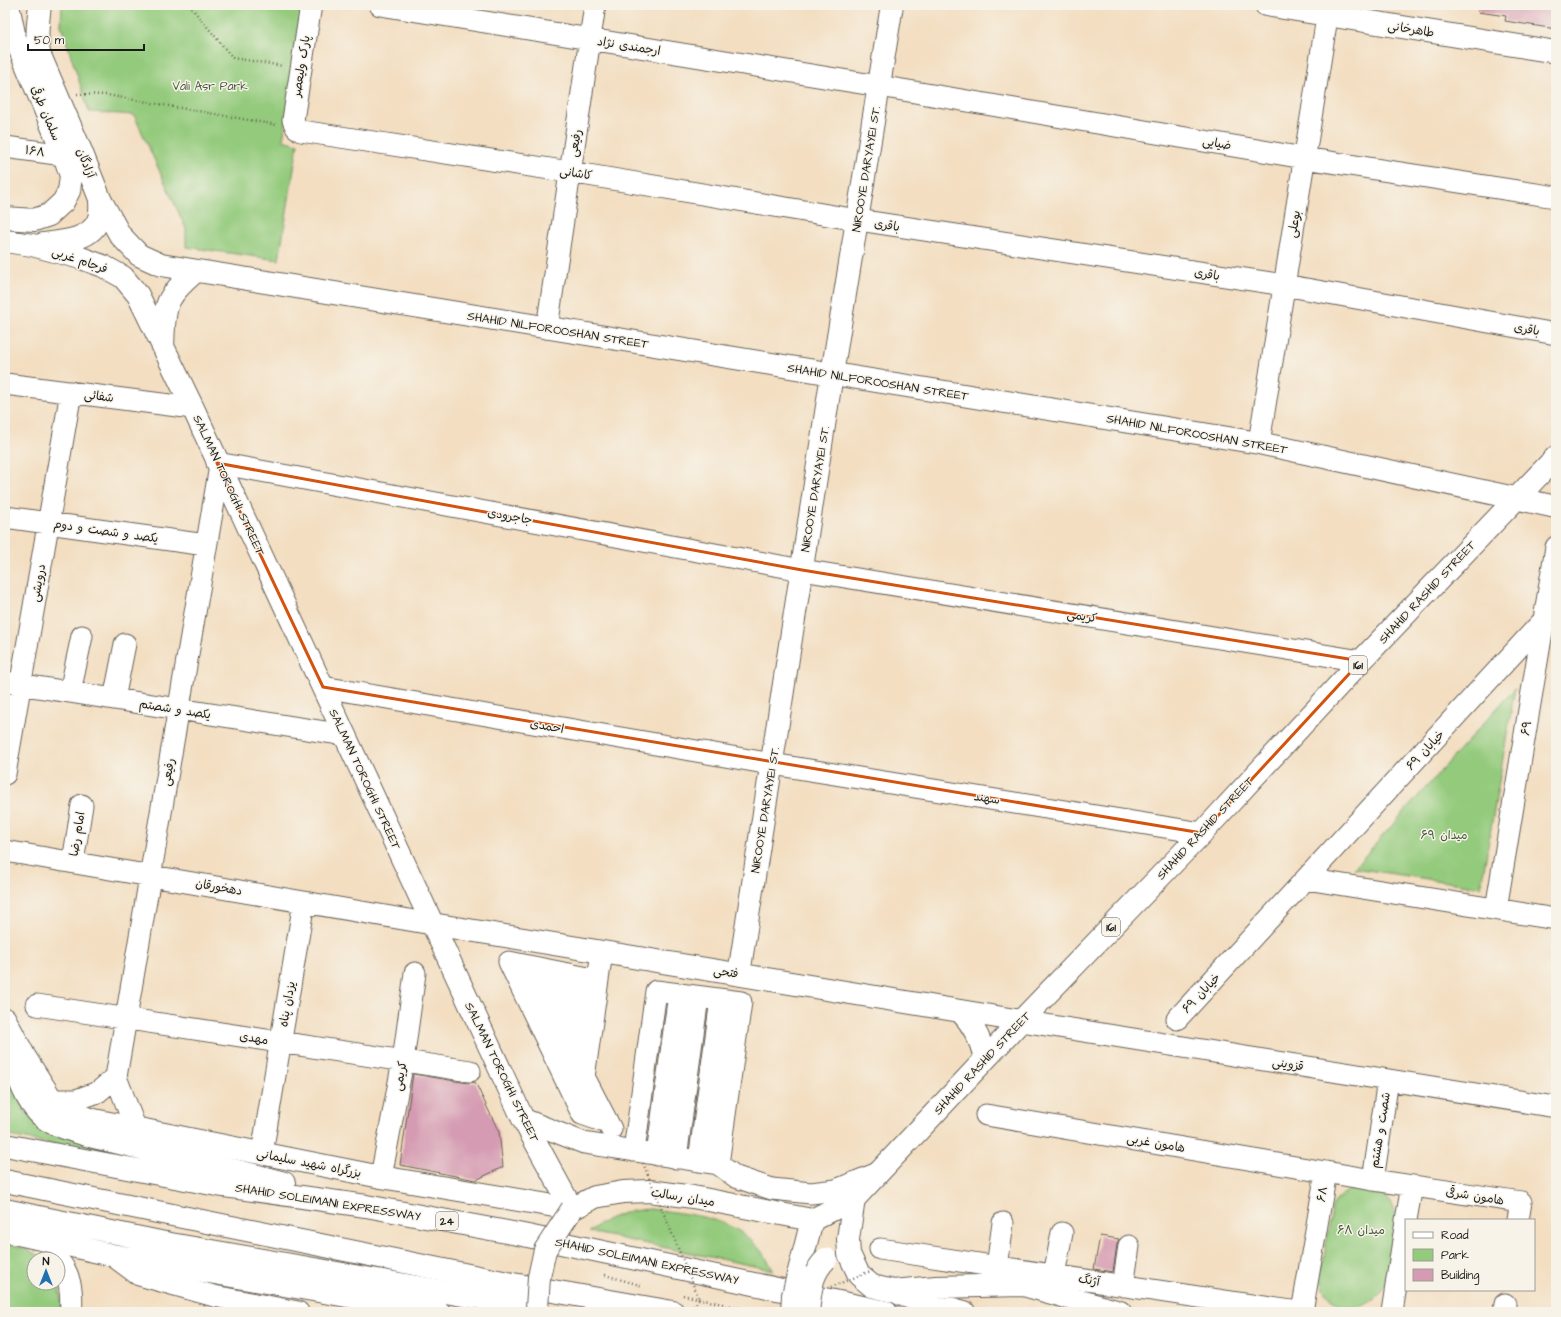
<svg xmlns="http://www.w3.org/2000/svg" width="1561" height="1317" font-family="'Architects Daughter','Playpen Sans Arabic',sans-serif">
<rect width="100%" height="100%" fill="#f7f3e8"/>
<filter id="ink" filterUnits="userSpaceOnUse"><feTurbulence type="fractalNoise" baseFrequency=".025" numOctaves="2"/><feDisplacementMap in="SourceGraphic" scale="8" xChannelSelector="R" yChannelSelector="G"/><feConvolveMatrix kernelMatrix="1 2 1 2 8 2 1 2 1" color-interpolation-filters="sRGB"/></filter>
<filter id="wash" filterUnits="userSpaceOnUse"><feTurbulence type="fractalNoise" baseFrequency=".012" numOctaves="4" result="noise"/><feDisplacementMap in="SourceGraphic" scale="16" xChannelSelector="R" yChannelSelector="G"/><feGaussianBlur stdDeviation="0.9" result="paint"/><feColorMatrix in="noise" values="0 0 0 0 0 0 0 0 0 0 0 0 0 0 0 0 0 1.4 0 .05"/><feComposite in="paint" operator="in"/></filter>
<g filter="url(#wash)">
<rect width="100%" height="100%" fill="#f3dec1"/>
<!-- green -->
<path fill="#93ca7c" stroke="#58734c" d="M62 5H306L283 140 298 144 279 260 186 247V229L134 115 89 112 61 25Z
M1515 688 1481 887 1354 868Z
M5 1058 26 1113 256 1183 5 1135Z
M1358 1187 1375 1189 1382 1192 1392 1204 1395 1212 1396 1219 1385 1286C1369 1317 1323 1315 1321 1275L1332 1208C1338 1196 1345 1191 1358 1187Z
M651 1209C703 1216 747 1218 773 1270L589 1232C608 1217 626 1210 651 1209Z
M5 1242 26 1249 46 1259H34V1283H58V1272L62 1312H5Z
M562 1305 598 1312H563Z"/>
<g id="blocks">
<!-- building -->
<path fill="#d59bb2" d="M1479 5H1556V29L1505 21 1506 16 1478 12Z
M413 1074 468 1083 475 1082 499 1132 503 1167 476 1180 400 1165Z
M1100 1236 1119 1239 1117 1244 1113 1272 1094 1269Z"/>
</g>
</g>
<g filter="url(#ink)">
<use href="#blocks" fill-opacity="0" stroke="#676056" stroke-width="1"/>
<g fill="none" stroke-linecap="round" stroke-linejoin="round">
<defs>
<path id="minor" d="M311 5 293 120 296 127 301 131 570 172 858 220 1284 285 1556 334
M380 5 879 86 1304 158 1556 197
M5 147 64 155
M547 328 595 5
M5 384 193 408
M1259 443 1329 5
M217 463 802 570 1361 661
M5 517 206 545
M5 682 345 735
M323 687 772 764 1202 833
M70 692 82 636
M114 699 125 644
M5 774 71 392
M5 851 432 924
M73 862 82 805
M1306 879 1556 919
M1496 909 1556 547
M527 966 611 1129
M551 971 588 1048
M570 974 592 1021
M598 980 509 962 582 1114 608 1123
M37 1005 470 1071
M1177 1019 1543 621
M1021 1021 1556 1107
M584 1077 602 952
M52 1100H76L98 1092 116 1077
M986 1115 1373 1180 1521 1202 1518 1220
M523 1119 584 1143 718 1164 736 1177 772 1189 811 1193 836 1190 878 1173
M135 1127 116 1077 220 466
M634 1151 656 991 741 1002 718 1164
M262 1153 304 902
M657 1155 679 994
M676 1158 698 997
M699 1161 721 1000
M381 1177 403 1061 415 973
M1373 1180 1388 1080
M1406 1220 1412 1186
M880 1249 1298 1312
M112 1255 139 1275 214 1296 298 1312
M997 1267 1003 1223
M1054 1275 1062 1233
M1123 1286 1129 1246
M1302 1312 1326 1172
M1392 1312 1406 1221
M1504 1312 1505 1304"/>
<path id="major" d="M40 5C38 22 36 37 39 53L81 151 100 199 120 235 139 255 161 265 1259 443 1556 507
M1266 5 1556 52
M5 218 34 220 49 215 63 202 69 191 71 176 64 155 15 38 8 5
M5 241 32 245 81 258 103 266 123 277 138 295 193 408 523 1119 572 1209
M43 244C62 242 93 240 99 218 101 212 100 205 100 199
M163 346C164 332 163 311 170 299 176 288 187 279 196 271
M432 924 1021 1021
M739 974 832 374 892 5
M960 1011C974 1025 981 1040 985 1059
M5 1019 26 1059 52 1100 62 1110 94 1120 381 1177 572 1209
M854 1199 848 1239 849 1254 859 1275 872 1286 893 1291 936 1287 1023 1285 1120 1312
M572 1209 595 1197 623 1192 650 1191 693 1197 812 1220
M812 1220 854 1199 1021 1021 1202 833 1361 661 1556 457
M165 1243 537 1308 538 1312
M58 1261C71 1275 72 1293 71 1312
M798 1275 812 1220
M900 1294 913 1299 964 1312"/>
<path id="highway" d="M5 1033C14 1060 21 1103 47 1120 60 1128 76 1132 90 1136L254 1175 284 1183
M5 1145 217 1185 366 1206 523 1235 886 1312
M5 1181 513 1284 673 1312
M5 1210 165 1243
M5 1231 112 1255 439 1312"/>
</defs>
<!-- minor casing -->
<use href="#minor" stroke="#676056" stroke-width="23"/>
<!-- major casing -->
<use href="#major" stroke="#676056" stroke-width="24"/>
<!-- highway casing -->
<use href="#highway" stroke="#676056" stroke-width="24"/>
<!-- path -->
<path stroke="#676056" stroke-width="2.5" stroke-dasharray="1 3" stroke-linecap="butt" d="M189 5 233 58 283 66
M77 94 107 95 277 125
M605 1275 643 1286
M683 1295 758 1312
M692 1310 699 1299"/>
<!-- minor -->
<use href="#minor" stroke="#fff" stroke-width="21"/>
<!-- major -->
<use href="#major" stroke="#fff" stroke-width="22"/>
<!-- highway -->
<use href="#highway" stroke="#fff" stroke-width="22"/>
<defs>
<path id="major-bridge" d="M537 1308 539 1277 545 1250 572 1209
M792 1312 793 1295 798 1275
M808 1312C811 1291 810 1275 826 1259"/>
</defs>
<!-- major-bridge casing -->
<use href="#major-bridge" stroke="#676056" stroke-width="24" stroke-linecap="butt"/>
<!-- path-bridge -->
<path stroke="#676056" stroke-width="2.5" stroke-dasharray="1 3" stroke-linecap="butt" d="M643 1163 699 1299
M831 1287 873 1270"/>
<!-- major-bridge -->
<use href="#major-bridge" stroke="#fff" stroke-width="22"/>
</g>
</g>
<!-- marked area -->
<path fill="none" stroke="#d4530e" stroke-width="3" stroke-linejoin="round" d="M217 463 802 570 1361 661 1202 833 323 687Z"/>
<g text-anchor="middle" stroke-width="3" stroke-linejoin="round" paint-order="stroke">
<!-- shield labels -->
<g fill="#f7f3e8" stroke="#5e5c59" stroke-width="1">
<rect x="1349" y="656" width="18" height="18" rx="3"/>
<rect x="1102" y="918" width="18" height="18" rx="3"/>
<rect x="436" y="1212" width="22" height="18" rx="3"/>
</g>
<g font-size="11" font-weight="bold" fill="#1c1c1c">
<text x="1358" y="669">161</text>
<text x="1111" y="931">161</text>
<text x="447" y="1225">24</text>
</g>
<!-- street labels -->
<g font-size="12" fill="#1c1c1c" stroke="#f7f3e8">
<text transform="translate(1411 29) rotate(9)" y="4">طاهرخانی</text>
<text transform="translate(629 46) rotate(9)" y="4">ارجمندی نژاد</text>
<text transform="translate(301 66) rotate(-81)" y="4">پارک ولیعصر</text>
<text transform="translate(46 113) rotate(67)" y="4">سلمان طرقی</text>
<text transform="translate(575 143) rotate(-81)" y="4">رفیعی</text>
<text transform="translate(1217 143) rotate(10)" y="4">ضیایی</text>
<text transform="translate(35 151) rotate(8)" y="4">۱۶۸</text>
<text transform="translate(86 163) rotate(68)" y="4">آزادگان</text>
<text transform="translate(866 169) rotate(-81)" y="4">NIROOYE DARYAYEI ST.</text>
<text transform="translate(576 173) rotate(9)" y="4">کاشانی</text>
<text transform="translate(1294 224) rotate(-81)" y="4">بوعلی</text>
<text transform="translate(887 225) rotate(9)" y="4">باقری</text>
<text transform="translate(80 260) rotate(19)" y="4">فرجام غربی</text>
<text transform="translate(1207 274) rotate(9)" y="4">باقری</text>
<text transform="translate(1527 329) rotate(10)" y="4">باقری</text>
<text transform="translate(558 330) rotate(9)" y="4">SHAHID NILFOROOSHAN STREET</text>
<text transform="translate(878 382) rotate(9)" y="4">SHAHID NILFOROOSHAN STREET</text>
<text transform="translate(99 396) rotate(7)" y="4">شفائی</text>
<text transform="translate(1197 434) rotate(10)" y="4">SHAHID NILFOROOSHAN STREET</text>
<text transform="translate(229 485) rotate(65)" y="4">SALMAN TOROGHI STREET</text>
<text transform="translate(815 489) rotate(-81)" y="4">NIROOYE DARYAYEI ST.</text>
<text transform="translate(510 516) rotate(10)" y="4">جاجرودی</text>
<text transform="translate(106 531) rotate(8)" y="4">یکصد و شصت و دوم</text>
<text transform="translate(38 583) rotate(-80)" y="4">درویشی</text>
<text transform="translate(1427 592) rotate(-47)" y="4">SHAHID RASHID STREET</text>
<text transform="translate(1082 616) rotate(9)" y="4">کریمی</text>
<text transform="translate(175 709) rotate(9)" y="4">یکصد و شصتم</text>
<text transform="translate(547 726) rotate(10)" y="4">احمدی</text>
<text transform="translate(1526 728) rotate(-81)" y="4">۶۹</text>
<text transform="translate(1425 750) rotate(-47)" y="4">خیابان ۶۹</text>
<text transform="translate(168 772) rotate(-80)" y="4">رفیعی</text>
<text transform="translate(365 779) rotate(65)" y="4">SALMAN TOROGHI STREET</text>
<text transform="translate(987 798) rotate(9)" y="4">سهند</text>
<text transform="translate(765 810) rotate(-81)" y="4">NIROOYE DARYAYEI ST.</text>
<text transform="translate(1205 828) rotate(-47)" y="4">SHAHID RASHID STREET</text>
<text transform="translate(77 834) rotate(-81)" y="4">امام رضا</text>
<text transform="translate(219 887) rotate(10)" y="4">دهخورقان</text>
<text transform="translate(726 972) rotate(9)" y="4">فتحی</text>
<text transform="translate(1201 993) rotate(-47)" y="4">خیابان ۶۹</text>
<text transform="translate(287 1004) rotate(-80)" y="4">یزدان پناه</text>
<text transform="translate(254 1038) rotate(9)" y="4">مهدی</text>
<text transform="translate(982 1063) rotate(-47)" y="4">SHAHID RASHID STREET</text>
<text transform="translate(1288 1064) rotate(9)" y="4">قزوینی</text>
<text transform="translate(502 1072) rotate(64)" y="4">SALMAN TOROGHI STREET</text>
<text transform="translate(400 1076) rotate(-80)" y="4">کریمی</text>
<text transform="translate(1380 1130) rotate(-81)" y="4">شصت و هشتم</text>
<text transform="translate(1156 1143) rotate(10)" y="4">هامون غربی</text>
<text transform="translate(309 1163) rotate(11)" y="4">بزرگراه شهید سلیمانی</text>
<text transform="translate(1322 1194) rotate(-80)" y="4">۶۸</text>
<text transform="translate(1475 1196) rotate(9)" y="4">هامون شرقی</text>
<text transform="translate(683 1197) rotate(9)" y="4">میدان رسالت</text>
<text transform="translate(328 1202) rotate(9)" y="4">SHAHID SOLEIMANI EXPRESSWAY</text>
<text transform="translate(647 1261) rotate(12)" y="4">SHAHID SOLEIMANI EXPRESSWAY</text>
<text transform="translate(1089 1280) rotate(9)" y="4">آژنگ</text>
</g>
<!-- park labels -->
<g font-size="12" fill="#46593e" stroke="#f7f3e8">
<text x="210" y="90">Vali Asr Park</text>
<text x="1444" y="839">میدان ۶۹</text>
<text x="1361" y="1234">میدان ۶۸</text>
</g>
</g>
<!-- margin -->
<rect width="1561" height="1317" fill="none" stroke="#f7f3e8" stroke-width="20"/>
<!-- legend -->
<rect x="1405" y="1219" width="130" height="72" fill="#f7f3e8" stroke="#9f9d96"/>
<rect x="1413" y="1232" width="20" height="6" fill="#ffffff" stroke="#9f9d96"/>
<text x="1441" y="1239" font-size="12" fill="#1c1c1c">Road</text>
<rect x="1413" y="1249" width="20" height="12" fill="#93ca7c" stroke="#9f9d96"/>
<text x="1441" y="1259" font-size="12" fill="#1c1c1c">Park</text>
<rect x="1413" y="1269" width="20" height="12" fill="#d59bb2" stroke="#9f9d96"/>
<text x="1441" y="1279" font-size="12" fill="#1c1c1c">Building</text>
<!-- north arrow -->
<g transform="translate(46 1271)"><circle r="19" fill="#f7f3e8" stroke="#9f9d96"/>
<path d="M0-3L7 15L0 10L-7 15Z" fill="#1f6fb2"/>
<text y="-6" font-size="11" font-weight="bold" text-anchor="middle" fill="#1c1c1c">N</text>
</g>
<!-- scale -->
<path d="M28 44v6h116v-6" fill="none" stroke="#1c1c1c" stroke-width="2"/>
<text x="34" y="44" font-size="12" fill="#1c1c1c" stroke="#f7f3e8" stroke-width="3" paint-order="stroke">50 m</text>
</svg>
